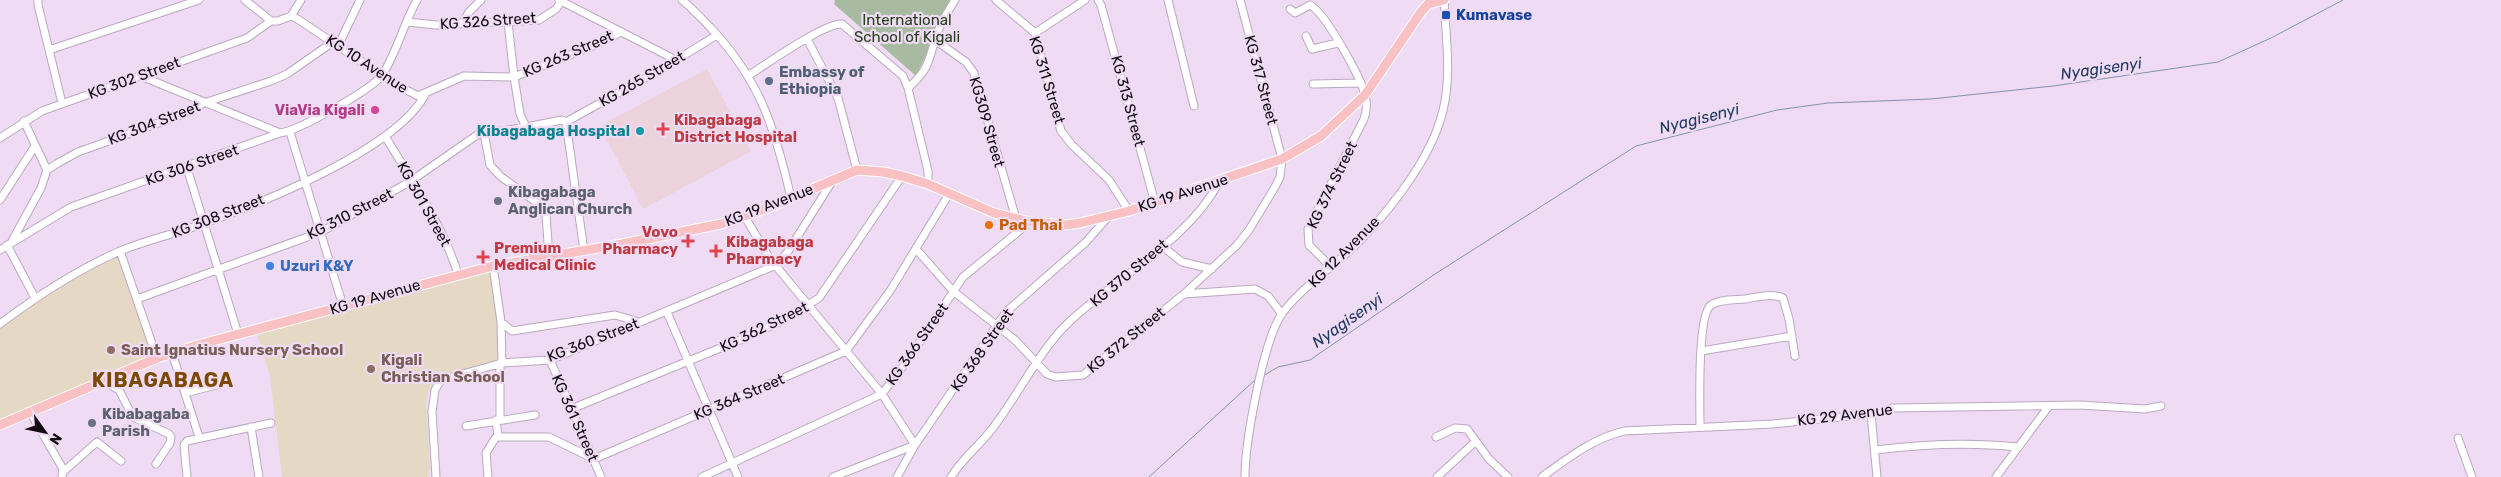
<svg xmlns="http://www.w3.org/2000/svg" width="2501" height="477" font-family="Rubik,sans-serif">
<rect width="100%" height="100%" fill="#efdcf4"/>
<!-- education -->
<path fill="#e5d8c5" d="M120 251 157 358 0 424V322L35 298Z
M493 266 502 363 441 378 434 382 428 392 426 402 430 468 428 477H282L270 376 256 330Z"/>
<!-- medical -->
<path fill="#ebd2db" d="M707 69 751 151 643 209 600 126Z"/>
<!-- green -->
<path fill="#a8bba1" d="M835 0H953L916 76 834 4Z"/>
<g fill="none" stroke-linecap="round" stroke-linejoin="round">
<!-- stream -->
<path stroke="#8294ad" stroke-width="1" d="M1263 376 1278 367 1310 360 1435 274 1636 146 1777 110 1828 103 1931 99 2053 86 2218 62 2271 38 2343 0
M1149 477 1255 380"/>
<defs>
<path id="minor" d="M38 0V5L62 103
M245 0 271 21H278L291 16 296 18 395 84 418 96 464 76 514 77 520 114 526 127 562 120 566 122 584 251
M559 0 676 60
M682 0C692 8 701 18 710 27 760 80 775 128 791 198
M996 0 1035 33 1061 131 1072 145 1109 180 1129 211
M1098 0 1101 5 1155 203
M1168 0 1194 106
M1290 9 1295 13 1310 5C1325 12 1361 78 1365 95 1367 103 1367 111 1364 119L1308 229 1309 245 1331 267
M291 16 301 0
M407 22 436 25 539 20 556 9 562 0
M463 22 469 12 481 0
M508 22 514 77 595 45 621 32
M1035 33 1085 0
M1306 36 1312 49 1338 43
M807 39 838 98 857 170
M935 40 966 62 974 73 1016 219
M338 46 360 0
M49 50 199 0
M749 75C767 64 824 23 842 24L903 76 908 88 928 171V184
M141 76 280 133
M1313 84 1360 83
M908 88C932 67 928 58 938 31 942 20 949 10 955 0
M24 121 47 170
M566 122 665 67 717 35
M290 132 343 306
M484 133 490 165 500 176 543 207 546 214 549 257
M385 136C412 181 442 224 458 274
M0 138 42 111 247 38 271 21
M187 168 238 334
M0 200 35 146
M745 217 770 259 882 394 915 445 833 477
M12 241 41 188 47 170 58 163 78 152 181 115 204 103 271 81 287 74 333 42
M7 245 35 298
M1162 246 1182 262 1212 269
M916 249 953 291 1015 340 1047 374 1055 377 1083 375 1184 294 1237 245 1249 230 1275 187 1280 177 1282 159 1240 0
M0 250 71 207 280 133C298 131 373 89 383 74 397 51 404 23 417 0
M120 251 157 358
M493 266 501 322 502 363
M1184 294 1255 289 1268 296 1282 314
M137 299 321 232 411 181 477 135 526 127
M667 312 738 477
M501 322 512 331 615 315 639 322
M0 324C37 296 77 270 120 251 146 240 175 234 202 224 262 203 395 150 425 95
M1701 351 1792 336
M172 353 199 437
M550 360 601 477
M500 363V420
M102 380 119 390 133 417 169 434 171 437 170 443 156 464
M185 393 220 384
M571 409 740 340 778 323 819 298 902 176
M30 412 63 469 62 477
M1871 414 1877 477
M496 420 498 437
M466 426 535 415
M251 427 259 477
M1700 427C1700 407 1697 315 1711 305 1720 299 1734 300 1745 299 1757 297 1771 293 1783 298L1789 319 1795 356
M1436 437 1455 428 1467 429 1489 459 1508 477
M2458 438 2472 477
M1876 450C1923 444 1970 442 2017 447
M63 472 97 442 121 461
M187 477 184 445 187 441 271 423
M436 477 432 412 435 390 441 380 502 363 550 360 776 265 787 253 833 180
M488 477 486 453 496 437H549L594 459 846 351 890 291 949 194
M702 477 882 394 907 361 963 277 1030 222
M897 477 915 445 1006 312 1086 242 1108 217
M951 477C963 457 982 444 995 425 1019 393 1037 355 1065 326 1112 279 1188 242 1219 182
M1245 477C1245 442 1263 343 1281 315 1298 291 1325 273 1347 253 1382 221 1426 166 1440 121 1453 83 1446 39 1444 0
M1437 477 1476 441
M1542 477C1568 458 1592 439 1624 431L1773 424 1871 414 1893 408 2080 405 2145 409 2161 406
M1996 477 2049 406"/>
<path id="major" d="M0 425 157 358 198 345 493 266 622 244 721 224 768 208 857 170 883 172 902 176 928 184 994 213 1030 222 1065 225 1080 223 1129 211 1282 159 1321 136 1365 95 1421 12 1428 4 1444 0"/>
</defs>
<!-- minor casing -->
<use href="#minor" stroke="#baa8bf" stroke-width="9"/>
<!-- major casing -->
<use href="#major" stroke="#fff" stroke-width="11"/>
<!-- minor -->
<use href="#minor" stroke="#fff" stroke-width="7"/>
<!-- major -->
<use href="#major" stroke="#fac1c4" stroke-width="9"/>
</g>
<!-- markers -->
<rect fill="#1a4fb4" stroke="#efdcf4" stroke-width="2" x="1441" y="10" width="10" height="10" rx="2.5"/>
<circle fill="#5c6f8a" stroke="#efdcf4" stroke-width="2" cx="769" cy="81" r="5"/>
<circle fill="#d1479c" stroke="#efdcf4" stroke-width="2" cx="375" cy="110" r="5"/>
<g fill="#e0444e" stroke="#efdcf4" stroke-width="2">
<path d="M660.5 121.5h5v5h5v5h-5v5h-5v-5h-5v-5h5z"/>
<path d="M685.5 233.5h5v5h5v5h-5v5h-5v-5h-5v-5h5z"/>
<path d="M713.5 243.5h5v5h5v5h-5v5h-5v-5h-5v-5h5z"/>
<path d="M480.5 249.5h5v5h5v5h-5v5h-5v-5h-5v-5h5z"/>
</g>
<circle fill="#0f9aa8" stroke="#efdcf4" stroke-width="2" cx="640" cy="131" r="5"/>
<g fill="#6b7280" stroke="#efdcf4" stroke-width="2">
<circle cx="498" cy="201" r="5"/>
<circle cx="92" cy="423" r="5"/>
</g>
<circle fill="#e8710a" stroke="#efdcf4" stroke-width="2" cx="989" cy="225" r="5"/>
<circle fill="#3f7fe0" stroke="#efdcf4" stroke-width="2" cx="270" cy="266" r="5"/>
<g fill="#8d6e63" stroke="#efdcf4" stroke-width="2">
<circle cx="111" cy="350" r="5"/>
<circle cx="371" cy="369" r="5"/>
</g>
<g text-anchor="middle" stroke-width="4.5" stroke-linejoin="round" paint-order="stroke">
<!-- transit labels -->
<g font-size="15" font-weight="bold" fill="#164399" stroke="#efdcf4" text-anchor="start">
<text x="1456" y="20">Kumavase</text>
</g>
<!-- park labels -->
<g font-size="15" fill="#244018" stroke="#efdcf4">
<text x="907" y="25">International<tspan x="907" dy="17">School of Kigali</tspan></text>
</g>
<!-- street labels -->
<g font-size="15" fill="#110a12" stroke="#efdcf4">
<text transform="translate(488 21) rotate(-4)" y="5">KG 326 Street</text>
<text transform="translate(568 54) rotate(-23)" y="5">KG 263 Street</text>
<text transform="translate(367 64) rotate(33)" y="5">KG 10 Avenue</text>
<text transform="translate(134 78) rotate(-20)" y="5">KG 302 Street</text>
<text transform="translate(642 79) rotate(-30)" y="5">KG 265 Street</text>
<text transform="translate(1047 80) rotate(73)" y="5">KG 311 Street</text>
<text transform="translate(1261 80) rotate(75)" y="5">KG 317 Street</text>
<text transform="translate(1128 101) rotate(75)" y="5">KG 313 Street</text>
<text transform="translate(987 122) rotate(74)" y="5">KG309 Street</text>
<text transform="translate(154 123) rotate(-21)" y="5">KG 304 Street</text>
<text transform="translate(192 165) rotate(-19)" y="5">KG 306 Street</text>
<text transform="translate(1332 185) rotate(-64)" y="5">KG 374 Street</text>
<text transform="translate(1183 193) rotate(-18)" y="5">KG 19 Avenue</text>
<text transform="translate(424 204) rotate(61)" y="5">KG 301 Street</text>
<text transform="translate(769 205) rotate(-21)" y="5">KG 19 Avenue</text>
<text transform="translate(350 214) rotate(-27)" y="5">KG 310 Street</text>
<text transform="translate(218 216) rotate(-21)" y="5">KG 308 Street</text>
<text transform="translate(1344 252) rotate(-45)" y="5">KG 12 Avenue</text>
<text transform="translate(1129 273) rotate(-40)" y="5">KG 370 Street</text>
<text transform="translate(375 297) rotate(-16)" y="5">KG 19 Avenue</text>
<text transform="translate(764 327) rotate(-26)" y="5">KG 362 Street</text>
<text transform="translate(593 340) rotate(-21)" y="5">KG 360 Street</text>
<text transform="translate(1126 340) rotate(-39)" y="5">KG 372 Street</text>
<text transform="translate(917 344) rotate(-55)" y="5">KG 366 Street</text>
<text transform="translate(982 350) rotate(-55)" y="5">KG 368 Street</text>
<text transform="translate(739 397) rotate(-23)" y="5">KG 364 Street</text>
<text transform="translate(1845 415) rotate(-7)" y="5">KG 29 Avenue</text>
<text transform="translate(575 418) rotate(66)" y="5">KG 361 Street</text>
</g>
<!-- service labels -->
<g font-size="15" font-weight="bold" fill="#4e5e75" stroke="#efdcf4" text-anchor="start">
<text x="779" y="77">Embassy of<tspan x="779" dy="17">Ethiopia</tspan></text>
</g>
<!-- hotel labels -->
<g font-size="15" font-weight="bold" fill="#b23c85" stroke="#efdcf4" text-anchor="end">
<text x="365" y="115">ViaVia Kigali</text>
</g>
<!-- health labels -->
<g font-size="15" font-weight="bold" fill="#be3a42" stroke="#efdcf4" text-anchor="start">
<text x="674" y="125">Kibagabaga<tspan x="674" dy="17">District Hospital</tspan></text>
<text x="678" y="237" text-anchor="end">Vovo<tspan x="678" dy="17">Pharmacy</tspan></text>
<text x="726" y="247">Kibagabaga<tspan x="726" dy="17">Pharmacy</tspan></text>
<text x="494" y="253">Premium<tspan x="494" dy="17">Medical Clinic</tspan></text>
</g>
<!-- culture labels -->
<g font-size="15" font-weight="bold" fill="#0d838f" stroke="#efdcf4" text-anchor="end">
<text x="630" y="136">Kibagabaga Hospital</text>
</g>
<!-- worship labels -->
<g font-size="15" font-weight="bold" fill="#5b616d" stroke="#efdcf4" text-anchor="start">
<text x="508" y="197">Kibagabaga<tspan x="508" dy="17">Anglican Church</tspan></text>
<text x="102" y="419">Kibabagaba<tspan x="102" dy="17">Parish</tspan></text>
</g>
<!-- food labels -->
<g font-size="15" font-weight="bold" fill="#c56008" stroke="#efdcf4" text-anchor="start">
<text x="999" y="230">Pad Thai</text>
</g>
<!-- shop labels -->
<g font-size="15" font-weight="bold" fill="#366cbe" stroke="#efdcf4" text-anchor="start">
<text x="280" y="271">Uzuri K&amp;Y</text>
</g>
<!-- education labels -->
<g font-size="15" font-weight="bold" fill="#785e54" stroke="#efdcf4" text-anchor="start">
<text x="121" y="355">Saint Ignatius Nursery School</text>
<text x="381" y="365">Kigali<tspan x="381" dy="17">Christian School</tspan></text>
</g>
<!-- water labels -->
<g font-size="16" font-style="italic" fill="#203a60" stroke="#efdcf4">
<text transform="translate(2101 68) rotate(-8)" y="6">Nyagisenyi</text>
<text transform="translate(1699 118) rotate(-14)" y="6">Nyagisenyi</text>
<text transform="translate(1347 320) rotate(-35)" y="6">Nyagisenyi</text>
</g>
<!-- district labels -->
<g font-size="20" font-weight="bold" letter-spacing="1" fill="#7b4900" stroke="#efdcf4">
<text x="163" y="387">KIBAGABAGA</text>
</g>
</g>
<!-- north arrow -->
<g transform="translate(45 432) rotate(123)" stroke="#efdcf4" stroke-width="4" paint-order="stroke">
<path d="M0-4L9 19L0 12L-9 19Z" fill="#110a12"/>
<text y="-8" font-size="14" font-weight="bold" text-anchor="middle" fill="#110a12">N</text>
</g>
</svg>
